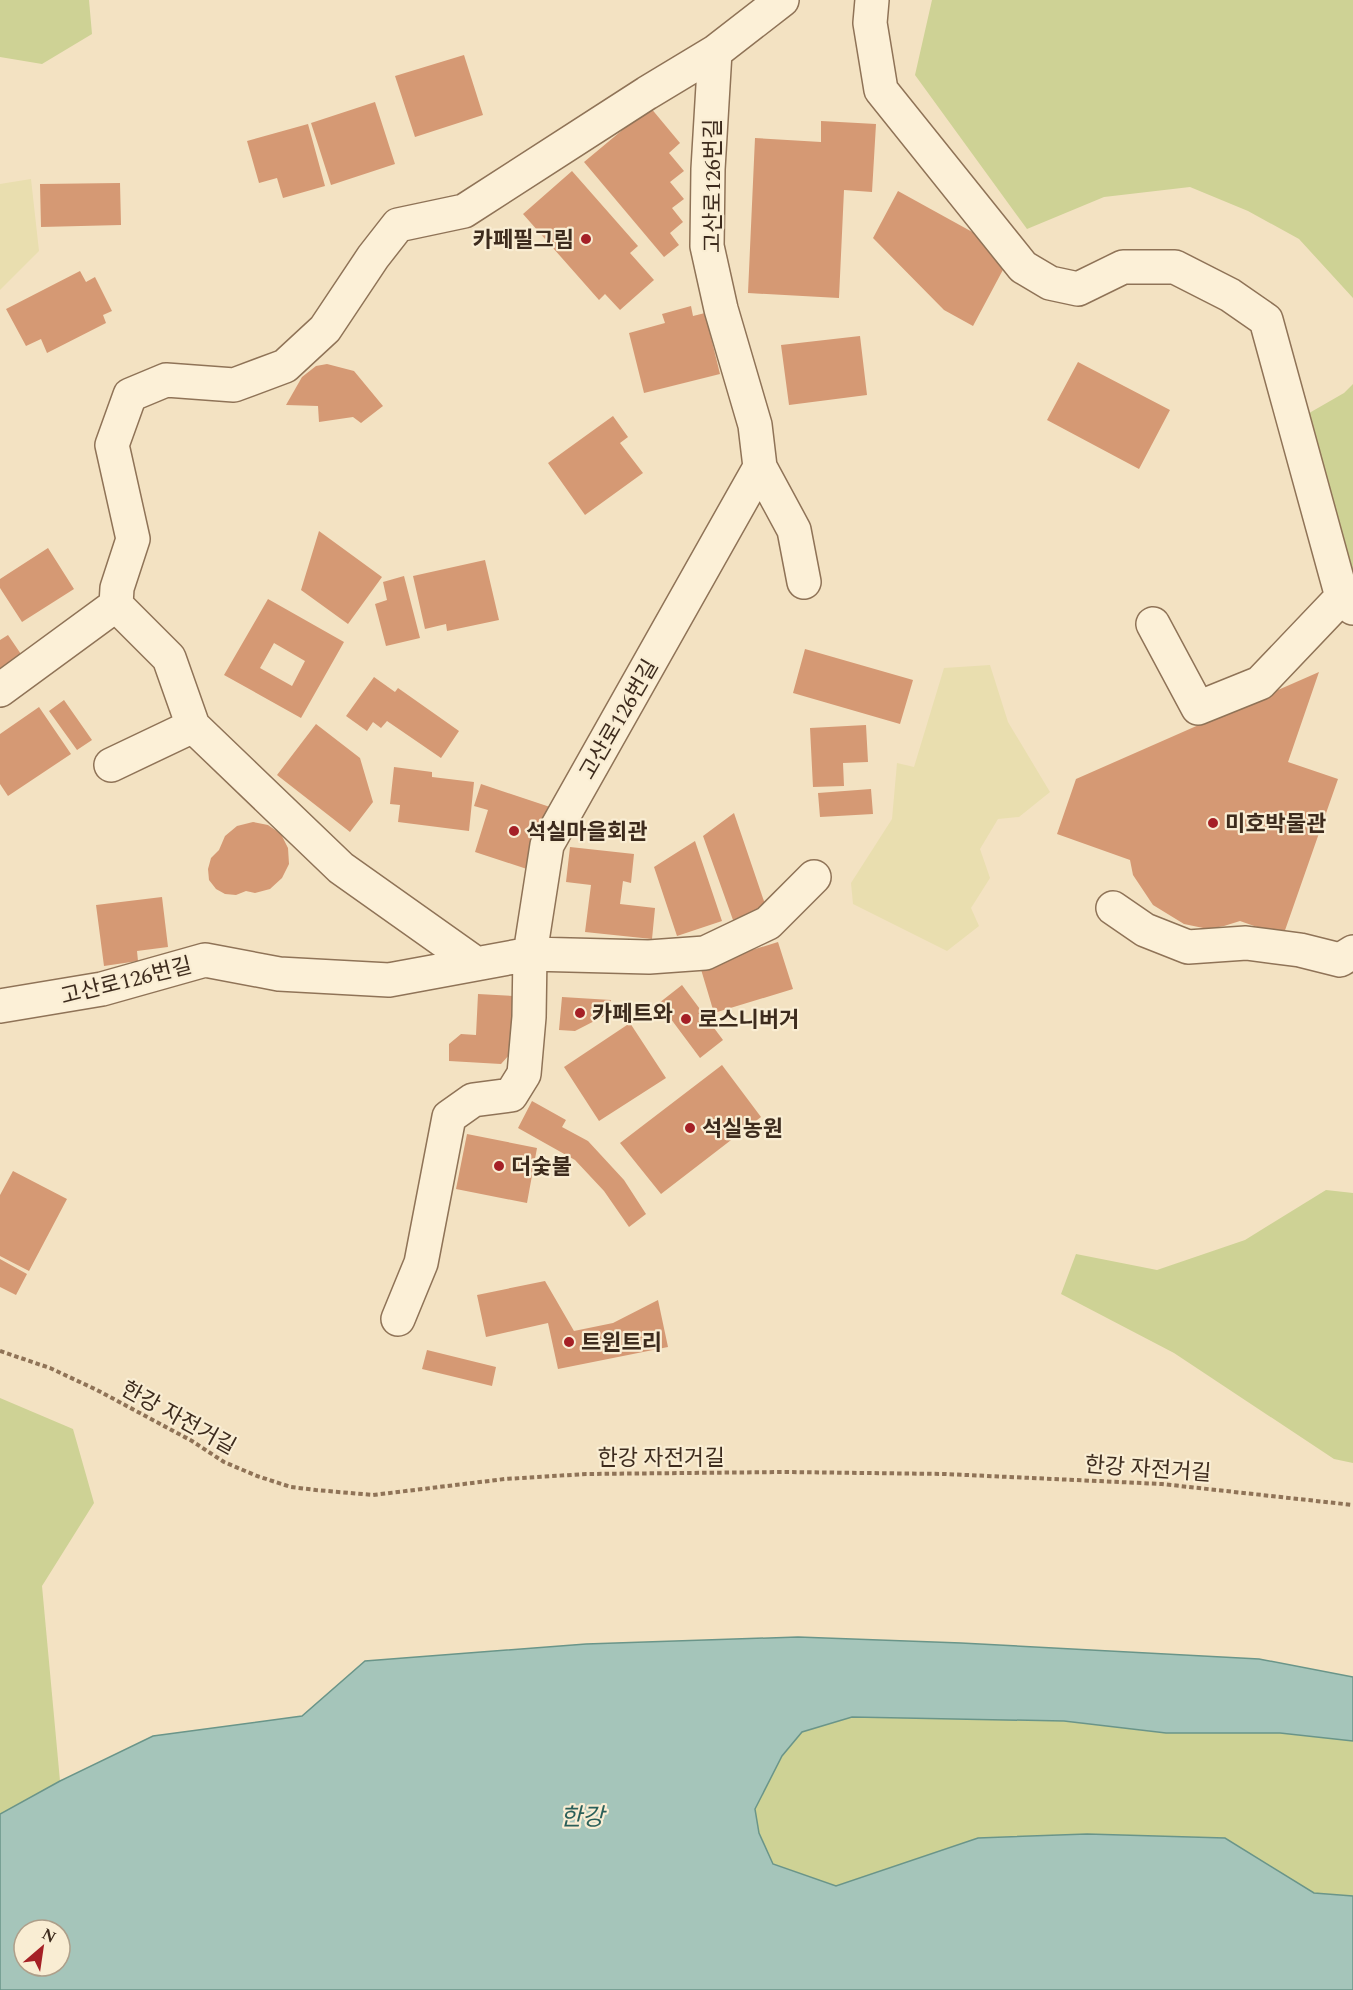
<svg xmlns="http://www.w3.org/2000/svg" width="1353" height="1990" font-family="Spectral,'Noto Sans KR',serif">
<rect width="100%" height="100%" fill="#f3e2c2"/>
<!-- farmland -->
<path fill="#e9deaf" d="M31 179 39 251 0 290V184Z
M990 665 1008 722 1050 792 1019 817 998 819 980 849 990 878 971 908 979 926 947 951 853 904 851 883 892 819 897 763 914 767 944 668Z"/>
<!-- green -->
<path fill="#ced295" d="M0 0H89L92 34 42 64 0 57Z
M932 0H1353V298L1299 239 1248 211 1190 187 1104 197 1027 229 915 75Z
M1353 384V573L1337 535 1304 416 1344 393Z
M1326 1190 1353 1193V1463L1334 1459 1174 1353 1061 1294 1076 1254 1157 1270 1245 1240Z
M0 1398 73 1429 94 1503 42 1586 60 1781 0 1814Z
M852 1717 1064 1721 1165 1733H1280L1353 1741V1896L1314 1893 1225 1838 1087 1834 978 1838 836 1886 773 1864 759 1833 755 1809 782 1756 802 1732Z"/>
<!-- water -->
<path fill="#a5c5ba" stroke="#6a9589" stroke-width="1.5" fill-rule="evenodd" d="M798 1637 961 1643 1259 1659 1353 1677V1741L1280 1733H1166L1064 1721 852 1717 802 1732 782 1756 755 1809 759 1833 773 1864 836 1886 978 1838 1087 1834 1225 1838 1314 1893 1353 1896V1990H0V1814L60 1781 153 1736 302 1716 365 1661 586 1644ZM24 1930H60V1966H24Z"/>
<!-- building -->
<path fill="#d59974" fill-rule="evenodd" d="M464 55 483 115 415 137 395 76Z
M375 102 395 164 331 185 311 123Z
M650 107 680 143 669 153 684 171 670 182 684 199 672 208 683 222 670 233 679 245 664 257 584 162Z
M821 121 876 124 872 192 844 190 839 298 748 293 755 138 821 142Z
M308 124 325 186 283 198 277 178 259 183 247 141Z
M572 171 638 246 630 253 654 280 620 310 605 294 599 300 523 214Z
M120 183 121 225 41 227 40 184Z
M898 191 985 239 1005 266 973 326 944 310 873 238Z
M80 271 86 282 95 277 112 311 103 315 106 323 47 353 41 339 26 346 6 309Z
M691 306 693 316 705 313 720 374 644 393 629 333 665 323 662 314Z
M860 336 867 395 789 405 781 345Z
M1078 362 1170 410 1139 469 1047 420Z
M327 364 354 371 383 406 361 423 353 417 319 422 318 406 286 405 302 377 316 366Z
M613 416 628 437 620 443 643 473 585 515 548 463Z
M319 531 382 577 348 624 301 590Z
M48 548 74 589 22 622 0 588V579Z
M485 560 499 620 447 631 446 624 425 629 413 576Z
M404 576 420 638 386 646 375 604 387 600 383 582Z
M268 599 344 642 301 718 224 675ZM274 643 305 661 292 686 260 668Z
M8 635 25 660 0 677V640Z
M805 649 913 680 900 724 793 693Z
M1319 672 1288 762 1338 779 1283 936 1240 921 1224 926 1208 929 1184 924 1153 905 1133 875 1130 860 1057 834 1076 779Z
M374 677 395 692 398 688 459 731 441 758 387 721 381 728 373 722 367 731 346 716Z
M64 700 92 740 77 750 49 711Z
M39 707 71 754 8 796 0 784V734Z
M316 724 360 758 373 802 350 832 277 775Z
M866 725 868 762 843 763 844 786 813 787 810 728Z
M394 767 432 772V777L474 782 469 831 398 822 400 805 390 804Z
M481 784 553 808 533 871 475 852 488 810 474 806Z
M871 789 873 814 820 817 818 793Z
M734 813 766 907 733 920 703 836Z
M253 822 268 825 281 834 288 848 289 864 282 878 270 889 255 893 246 891 236 895 225 894 216 889 209 880 208 869 211 858 219 850 225 836 237 826Z
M695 841 722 921 677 936 654 867Z
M570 847 634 854 631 883 623 881 620 904 655 908 652 939 585 932 591 885 566 882Z
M162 897 168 947 137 951 138 961 104 966 96 905Z
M778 942 793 989 714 1013 700 966Z
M682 985 723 1040 700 1058 659 1003Z
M478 994 514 996 511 1053 501 1064 449 1061V1044L461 1034 476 1035Z
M562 997 611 1000 610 1013 575 1031 559 1030Z
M630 1023 666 1078 599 1121 564 1067Z
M722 1065 761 1117 661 1194 620 1143Z
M532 1101 566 1120 562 1127 588 1141 624 1180 646 1214 629 1227 604 1191 575 1160 518 1128Z
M467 1134 537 1148 527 1203 456 1189Z
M13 1171 67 1199 29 1271 0 1256V1195Z
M0 1259 27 1274 16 1295 0 1287Z
M545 1281 574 1331 613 1323 658 1300 668 1347 558 1369 548 1323 486 1337 477 1295Z
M427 1350 496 1367 492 1386 422 1369Z"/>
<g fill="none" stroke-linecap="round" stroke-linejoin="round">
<defs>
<path id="minor" d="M872 0 870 23 881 90 1023 267 1050 283 1078 289 1123 267H1175L1230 295 1266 320 1342 597 1353 608
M760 467 794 530 804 582
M1153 624 1198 708 1260 683 1342 597
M0 690 116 605
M111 765 193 726
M1113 908 1145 930 1188 947 1246 943 1300 950 1340 960 1353 952
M475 963 341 868 193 726 169 658 116 605 117 588 133 539 112 445 130 395 166 380 234 385 285 366 325 329 373 257 398 225 464 211 647 93 715 52
M0 1006 102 989 205 960 279 974 389 980 530 954 547 845 760 467 755 425 721 309 707 246 708 169 715 52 782 0
M398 1319 421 1263 449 1117 473 1100 511 1095 524 1074 529 1017 530 954 649 957 705 953 768 923 814 877"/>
</defs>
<!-- minor casing -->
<use href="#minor" stroke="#8f7357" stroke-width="36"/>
<!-- path -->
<path stroke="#8f7357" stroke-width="4" stroke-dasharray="4.5 3" stroke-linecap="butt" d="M0 1351 50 1368 97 1390 192 1441 224 1462 257 1476 291 1487 316 1490 373 1495 505 1479 586 1474 785 1472 945 1474 1162 1484 1353 1505"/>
<!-- minor -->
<use href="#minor" stroke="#fcf0d7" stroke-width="33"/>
</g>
<!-- markers -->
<g fill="#a52026" stroke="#f9edd3" stroke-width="2">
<circle cx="586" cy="239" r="6"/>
<circle cx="1213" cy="823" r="6"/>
<circle cx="514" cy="831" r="6"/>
<circle cx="580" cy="1013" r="6"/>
<circle cx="686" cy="1019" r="6"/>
<circle cx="690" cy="1128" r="6"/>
<circle cx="499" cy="1166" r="6"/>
<circle cx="569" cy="1342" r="6"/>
</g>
<g text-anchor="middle" stroke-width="4.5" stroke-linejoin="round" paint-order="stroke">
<!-- street labels -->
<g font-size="22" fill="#3d2b1d" stroke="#f9edd3">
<text transform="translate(712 186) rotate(-90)" y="8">고산로126번길</text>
<text transform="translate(618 719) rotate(-60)" y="8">고산로126번길</text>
<text transform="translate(126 980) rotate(-14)" y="8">고산로126번길</text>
<text transform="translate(179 1417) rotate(29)" y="8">한강 자전거길</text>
<text x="661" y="1465">한강 자전거길</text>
<text transform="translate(1148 1468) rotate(4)" y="8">한강 자전거길</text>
</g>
<!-- poi labels -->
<g font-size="22" font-weight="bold" fill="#3d2b1d" stroke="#f9edd3" text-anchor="start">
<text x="574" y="247" text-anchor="end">카페필그림</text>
<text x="1225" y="831">미호박물관</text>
<text x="526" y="839">석실마을회관</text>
<text x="592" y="1021">카페트와</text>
<text x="698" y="1027">로스니버거</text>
<text x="702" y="1136">석실농원</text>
<text x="511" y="1174">더숯불</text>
<text x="581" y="1350">트윈트리</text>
</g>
<!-- water labels -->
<g font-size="24" font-style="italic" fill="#2a5f59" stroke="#f9edd3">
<text x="582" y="1825">한강</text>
</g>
</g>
<!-- north arrow -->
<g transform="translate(42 1948) rotate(29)"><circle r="28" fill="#f9edd3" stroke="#ae9f8a" stroke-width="1.5"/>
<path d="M0-4.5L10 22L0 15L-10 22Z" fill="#a52026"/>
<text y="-9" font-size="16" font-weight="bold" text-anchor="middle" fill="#3d2b1d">N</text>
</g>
</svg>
